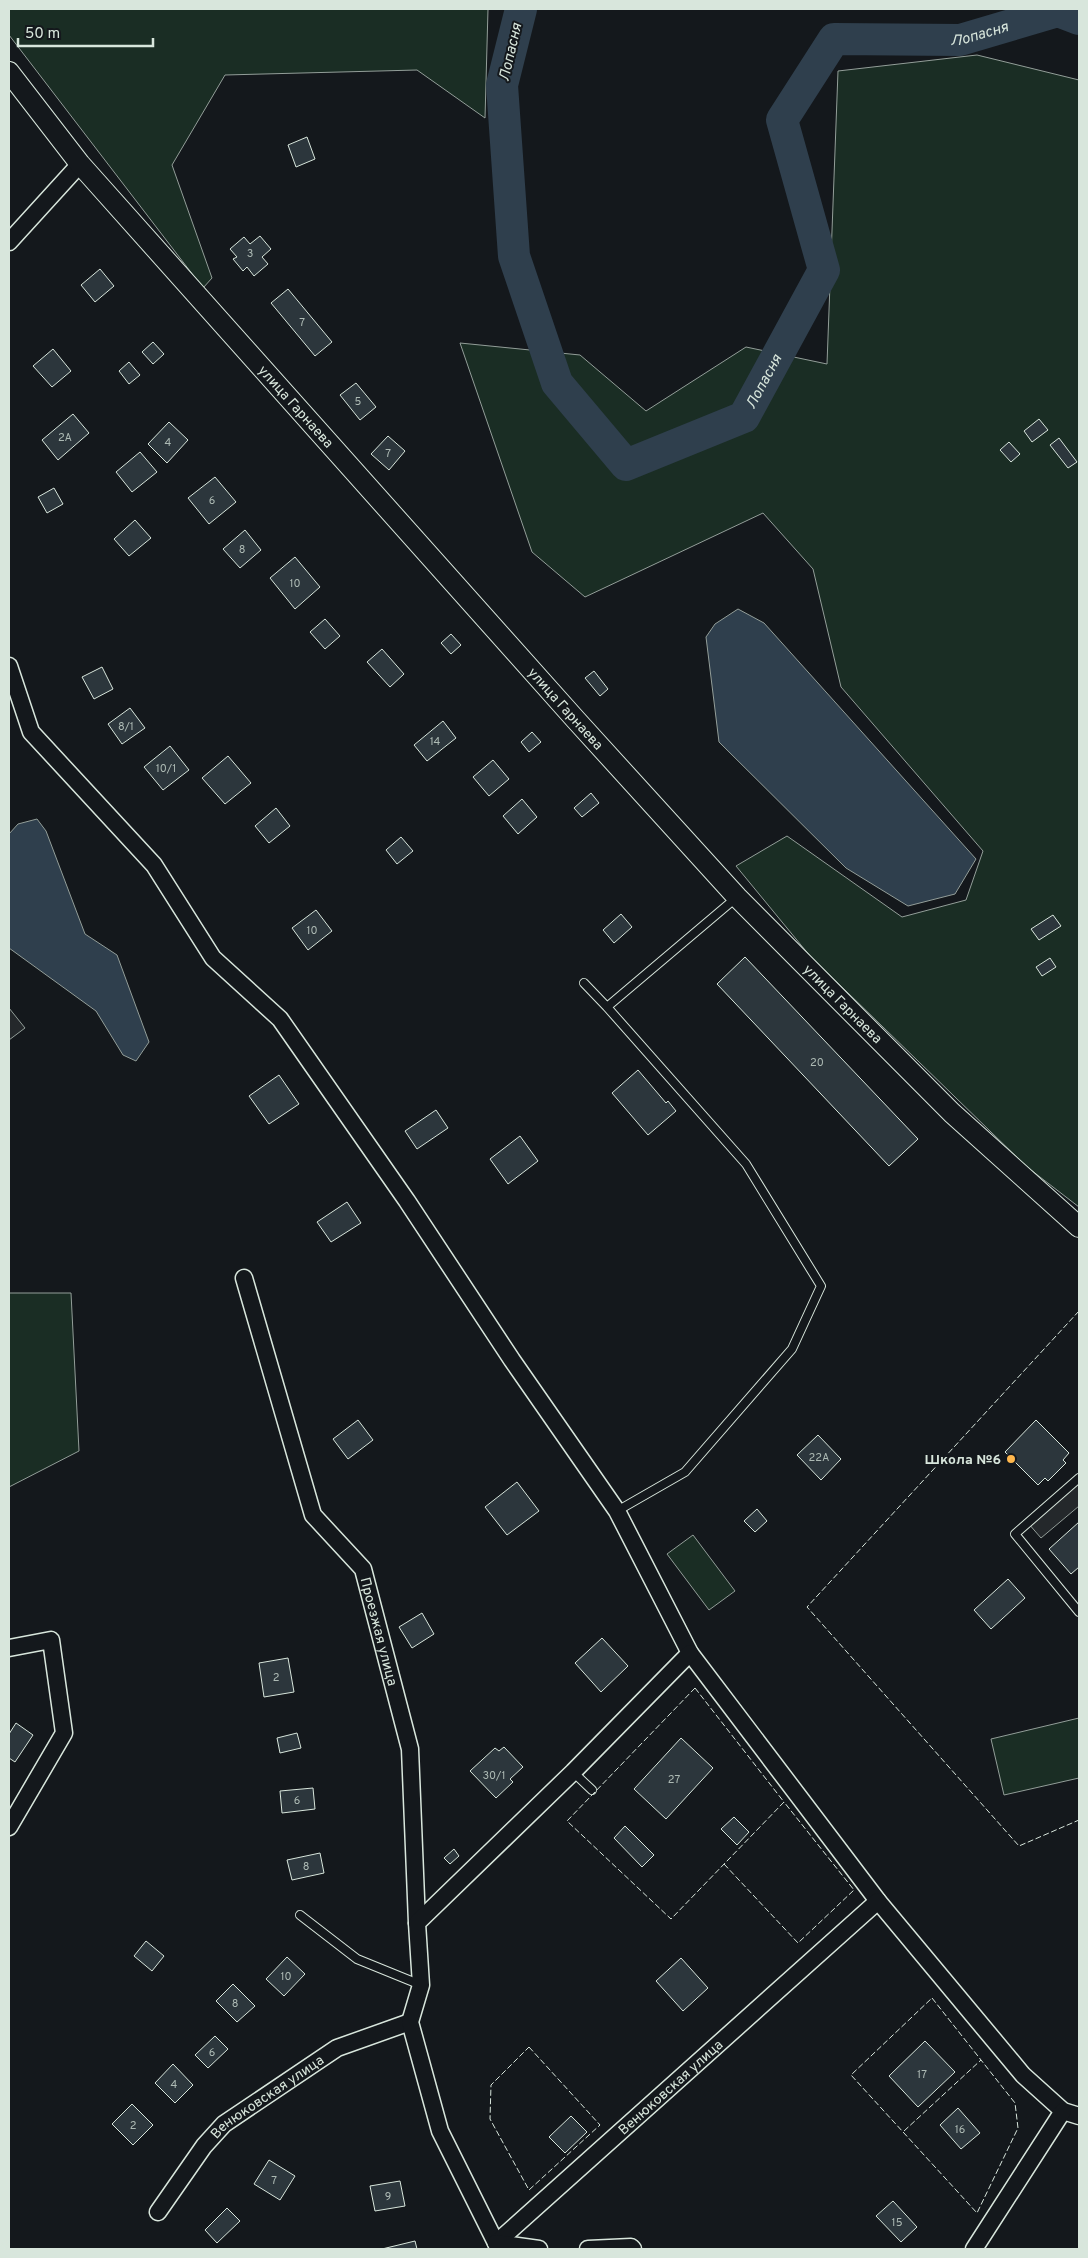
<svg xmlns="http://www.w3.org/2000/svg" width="1088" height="2258" font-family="Overpass,sans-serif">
<rect width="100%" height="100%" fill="#14181c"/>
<!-- green -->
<path fill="#1a2d24" stroke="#939e99" d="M9 9H488L485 118 417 70 225 75 172 165 212 278 203 288 9 35Z
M977 55 1079 80V1207L1027 1167 810 956 736 866 787 836 902 917 966 900 983 851 841 687 813 569 763 513 585 597 532 552 460 343 580 355 646 411 746 347 827 364 838 71Z
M9 1293H71L79 1451 9 1487Z
M693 1535 735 1591 709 1610 667 1554Z
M1079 1718V1778L1004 1795 991 1739Z"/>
<!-- parking -->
<path fill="#24282b" stroke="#939e99" d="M9 1008 25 1028 9 1040Z
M1079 1478V1506L1041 1538 1028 1523Z"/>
<!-- water -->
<path fill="#2f3f4d" stroke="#939e99" d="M738 609 764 623 976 859 955 894 908 906 846 868 719 742 706 637 715 624Z
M37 819 46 831 85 934 117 955 149 1042 136 1061 123 1055 96 1011 9 948V834L18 824Z"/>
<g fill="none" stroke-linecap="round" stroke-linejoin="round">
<!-- river -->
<path stroke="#2f3f4d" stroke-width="32" id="s1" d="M521 9 502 85 514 256 557 383 626 465 744 417 824 270 782 120 834 39 960 40 1058 11 1079 19"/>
</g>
<!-- building -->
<path fill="#2c363c" stroke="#d8e6dc" d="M307 137 315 159 296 167 288 145Z
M260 236 271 249 262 257 268 264 254 276 247 267 243 271 233 259 237 257 230 249 244 237 250 244Z
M100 269 114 286 95 302 81 285Z
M288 289 332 342 315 356 271 303Z
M153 342 164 354 153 364 142 352Z
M53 349 71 371 52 387 33 366Z
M129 362 140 375 129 384 119 371Z
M356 383 376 407 360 420 340 395Z
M73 414 89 433 58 460 42 440Z
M1039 419 1048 430 1032 442 1024 431Z
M169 422 188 440 167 463 148 444Z
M388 436 405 451 389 470 371 454Z
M1059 438 1077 462 1068 468 1050 445Z
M1009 442 1020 454 1011 462 1000 450Z
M140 452 157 472 132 492 116 472Z
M215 477 236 502 209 524 188 498Z
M54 488 63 504 47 513 38 497Z
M135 520 151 538 129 556 114 539Z
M245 530 261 550 240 568 223 549Z
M295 557 320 587 295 609 270 578Z
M325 619 340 636 325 649 310 632Z
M451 634 461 645 451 654 441 643Z
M382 649 404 674 390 687 367 662Z
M102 667 113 689 94 699 82 677Z
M594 671 608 689 600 696 585 678Z
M130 708 145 728 122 744 108 724Z
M443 721 456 738 427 761 414 745Z
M532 732 541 742 529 752 521 742Z
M170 746 189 770 163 790 144 767Z
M228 756 251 783 225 804 202 778Z
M493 760 509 779 489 796 473 777Z
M591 793 599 803 582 817 574 808Z
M522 799 537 817 518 834 503 816Z
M276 808 290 826 269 843 255 826Z
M401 837 413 851 397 864 386 850Z
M316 910 332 931 308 950 292 928Z
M621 914 632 927 614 943 603 930Z
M1053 915 1061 926 1039 940 1031 929Z
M745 957 918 1139 889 1166 717 984Z
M1050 958 1056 967 1042 976 1036 967Z
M638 1070 666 1103 668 1101 676 1111 648 1135 612 1093Z
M279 1075 299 1104 269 1124 249 1096Z
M436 1110 448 1128 417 1149 405 1131Z
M520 1136 538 1161 508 1184 490 1159Z
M347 1202 361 1223 331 1242 317 1222Z
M358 1420 373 1440 348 1459 333 1439Z
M1036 1420 1069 1453 1063 1460 1066 1463 1048 1481 1045 1478 1038 1485 1005 1452Z
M818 1435 841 1459 821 1480 797 1455Z
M517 1482 539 1511 507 1535 485 1507Z
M757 1509 767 1521 755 1532 744 1521Z
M1079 1522V1567L1071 1574 1049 1549Z
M1008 1579 1025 1598 991 1629 974 1610Z
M422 1613 434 1634 412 1648 399 1627Z
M602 1638 628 1666 601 1692 575 1663Z
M288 1658 294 1692 264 1697 259 1663Z
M16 1723 33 1735 15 1762 9 1758V1734Z
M297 1733 301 1748 280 1753 277 1738Z
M681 1738 713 1768 666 1819 634 1789Z
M504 1747 523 1767 510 1779 513 1782 496 1798 470 1771 495 1748 499 1751Z
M313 1788 315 1809 282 1813 280 1791Z
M734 1817 749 1832 737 1845 721 1829Z
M625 1826 654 1855 642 1867 614 1838Z
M454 1849 459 1856 450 1864 444 1858Z
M320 1853 324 1873 292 1880 287 1860Z
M146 1941 164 1956 152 1971 134 1956Z
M287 1957 305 1974 284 1996 266 1979Z
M681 1958 708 1988 683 2011 656 1981Z
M233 1984 255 2006 237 2022 216 2001Z
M215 2036 228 2049 208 2068 195 2055Z
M925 2041 955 2072 918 2107 889 2076Z
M173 2064 193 2085 175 2103 155 2083Z
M132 2104 153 2125 133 2145 112 2124Z
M958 2108 980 2133 961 2149 940 2125Z
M571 2116 587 2132 565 2153 549 2137Z
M269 2160 295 2176 280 2200 254 2184Z
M400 2181 405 2206 375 2211 370 2186Z
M893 2201 917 2227 901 2242 876 2216Z
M227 2208 240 2221 217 2243 205 2230Z
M415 2241 417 2249H382Z"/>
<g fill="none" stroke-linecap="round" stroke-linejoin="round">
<defs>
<path id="service" d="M584 983 607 1007
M1079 1478 1015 1534 1079 1612
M617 1511 685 1472 792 1349 821 1286 746 1164 607 1007 737 897
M573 1772 592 1790
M300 1915 357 1959 421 1985"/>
<g id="minor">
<path d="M9 242 80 164"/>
<path d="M9 666 31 732 154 865 213 958 280 1019 407 1201 512 1360 617 1511 690 1653 878 1901 1023 2075 1063 2111 1079 2116"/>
<path id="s2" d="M244 1278 313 1515 363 1569 410 1749 417 1923"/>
<path d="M9 1648 51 1640 64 1733 9 1827"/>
<path id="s3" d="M158 2212 204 2146 224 2124 337 2048 410 2022"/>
<path d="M496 2243 440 2131 410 2022 421 1985 417 1923 573 1772 690 1653"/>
<path id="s4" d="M496 2243 878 1901"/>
<path d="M496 2243 539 2249"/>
<path d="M588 2249 631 2247 633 2249"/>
<path d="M974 2249 1063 2111"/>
</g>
<g id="tertiary">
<path id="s5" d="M9 72 80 164 576 720 737 897 952 1113 1079 1227"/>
</g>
</defs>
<!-- service casing -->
<use href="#service" stroke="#d8e6dc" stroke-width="10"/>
<!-- minor casing -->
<use href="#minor" stroke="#d8e6dc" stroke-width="19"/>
<!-- tertiary casing -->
<use href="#tertiary" stroke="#d8e6dc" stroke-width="22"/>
<!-- service -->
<use href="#service" stroke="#14181c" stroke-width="8"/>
<!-- minor -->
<use href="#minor" stroke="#14181c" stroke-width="16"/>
<!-- tertiary -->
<use href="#tertiary" stroke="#14181c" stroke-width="20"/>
<!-- fence -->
<path stroke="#d8e6dc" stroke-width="1" stroke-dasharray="6 2.5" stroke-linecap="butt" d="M1079 1311 807 1607 1019 1846 1079 1820
M695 1688 784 1802 671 1919 567 1821Z
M724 1864 798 1943 854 1890 784 1802
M932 1998 1015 2103 1018 2128 977 2213 851 2075Z
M529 2047 600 2125 529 2190 490 2119 491 2085Z
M904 2131 981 2060"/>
</g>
<!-- markers -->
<circle fill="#ffb74d" stroke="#14181c" stroke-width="2" cx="1011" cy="1459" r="5"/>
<g text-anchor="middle" stroke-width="4" stroke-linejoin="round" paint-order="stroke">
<!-- number labels -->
<g font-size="11" fill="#adbab4">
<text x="250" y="257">3</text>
<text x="302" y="326">7</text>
<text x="358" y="405">5</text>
<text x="65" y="441">2А</text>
<text x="168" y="446">4</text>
<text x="388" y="457">7</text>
<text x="212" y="504">6</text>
<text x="242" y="553">8</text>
<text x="295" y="587">10</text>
<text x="126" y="730">8/1</text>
<text x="435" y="745">14</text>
<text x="166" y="772">10/1</text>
<text x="312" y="934">10</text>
<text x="817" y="1066">20</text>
<text x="819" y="1461">22А</text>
<text x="276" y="1681">2</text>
<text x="494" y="1779">30/1</text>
<text x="674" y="1783">27</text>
<text x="297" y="1804">6</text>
<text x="306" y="1870">8</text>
<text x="286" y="1980">10</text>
<text x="235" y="2007">8</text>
<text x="212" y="2056">6</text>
<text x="922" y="2078">17</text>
<text x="174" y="2088">4</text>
<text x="133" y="2129">2</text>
<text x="960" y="2133">16</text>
<text x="274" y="2184">7</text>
<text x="388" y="2200">9</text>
<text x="897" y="2226">15</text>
</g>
<!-- street labels -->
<g font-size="14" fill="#d8e6dc" stroke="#14181c">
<text dy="5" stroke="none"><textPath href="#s5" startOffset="441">улица Гарнаева</textPath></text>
<text dy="5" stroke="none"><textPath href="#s5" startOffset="846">улица Гарнаева</textPath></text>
<text dy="5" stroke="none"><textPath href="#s5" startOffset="1251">улица Гарнаева</textPath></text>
<text dy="5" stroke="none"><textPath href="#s2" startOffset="385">Проезжая улица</textPath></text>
<text dy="5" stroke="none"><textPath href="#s4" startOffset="234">Венюковская улица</textPath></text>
<text dy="5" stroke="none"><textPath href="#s3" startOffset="161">Венюковская улица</textPath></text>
</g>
<!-- poi labels -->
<g font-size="14" font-weight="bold" fill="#d8e6dc" stroke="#14181c" text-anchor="end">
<text x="1001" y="1464">Школа №6</text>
</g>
<!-- water labels -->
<g font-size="15" font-style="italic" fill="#d8e6dc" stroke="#14181c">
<text dy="5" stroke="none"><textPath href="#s1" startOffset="1184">Лопасня</textPath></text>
<text transform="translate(510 52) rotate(-77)" y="5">Лопасня</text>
<text dy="5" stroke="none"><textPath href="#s1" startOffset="659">Лопасня</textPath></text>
</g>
</g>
<!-- border -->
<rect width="1088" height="2258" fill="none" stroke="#d8e6dc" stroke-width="20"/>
<!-- scale -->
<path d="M18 38v8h135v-8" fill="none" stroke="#d8e6dc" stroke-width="2.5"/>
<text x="25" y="38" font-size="15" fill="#d8e6dc" stroke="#14181c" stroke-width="4" paint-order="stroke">50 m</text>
</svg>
